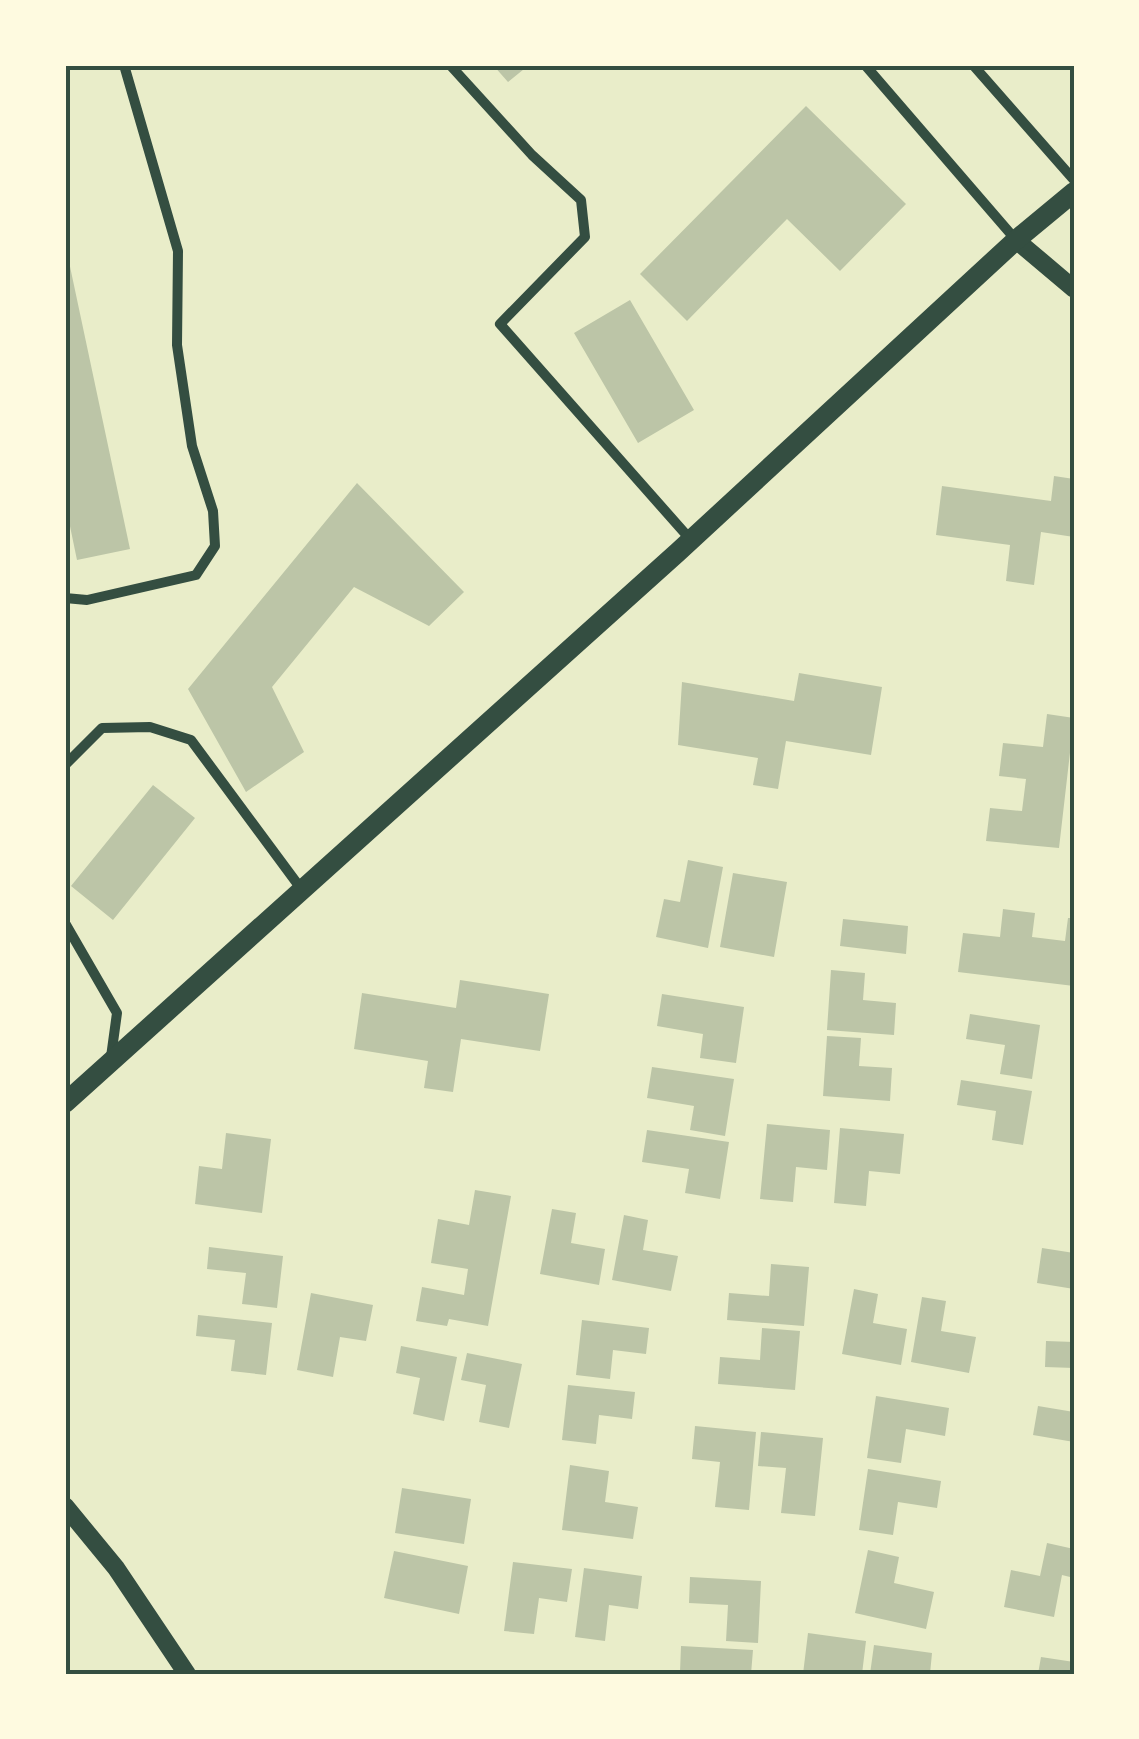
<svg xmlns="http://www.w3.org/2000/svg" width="1139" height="1739" font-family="Spectral,serif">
<rect width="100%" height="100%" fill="#e9edc9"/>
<!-- building -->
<path fill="#bcc5a7" d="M493 65H529L508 82Z
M806 106 906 204 840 271 787 219 687 321 640 274Z
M65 243 130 549 77 560 65 502Z
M630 300 694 410 638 443 574 333Z
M1054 476 1074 479V537L1041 532 1034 585 1006 581 1010 545 936 535 942 486 1051 501Z
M357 483 464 592 429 626 354 587 272 687 304 752 246 792 188 689Z
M799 673 882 687 871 755 786 741 778 789 753 785 758 758 678 745 682 682 794 701Z
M1047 714 1074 718 1059 848 986 841 990 808 1022 811 1026 779 999 776 1003 743 1043 747Z
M153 785 195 818 113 920 71 886Z
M688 860 723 867 708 948 656 937 664 899 680 902Z
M733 873 787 882 774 957 720 947Z
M1003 909 1035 913 1032 937 1065 941 1068 918H1074V986L958 972 963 933 1000 937Z
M843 919 908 926 906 954 840 946Z
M831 970 865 973 863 1000 896 1003 894 1035 827 1030Z
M460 980 549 994 540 1051 461 1039 453 1092 424 1088 428 1061 354 1049 362 993 456 1008Z
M662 994 744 1007 736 1063 700 1058 703 1034 657 1026Z
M970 1014 1040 1025 1032 1079 1000 1074 1005 1045 966 1039Z
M827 1036 861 1038 859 1066 892 1068 890 1101 823 1096Z
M652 1067 734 1079 725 1136 690 1130 694 1106 647 1098Z
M961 1080 1032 1091 1023 1145 992 1140 996 1111 957 1105Z
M767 1124 830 1130 827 1170 796 1167 793 1202 760 1199Z
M840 1128 904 1134 900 1174 869 1171 866 1206 834 1203Z
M647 1130 729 1142 720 1199 685 1193 689 1169 642 1162Z
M226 1133 271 1139 262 1213 195 1204 199 1166 222 1169Z
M475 1190 511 1196 488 1326 449 1319 447 1326 416 1321 422 1287 464 1295 468 1269 431 1263 438 1219 469 1225Z
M552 1209 576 1213 571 1243 605 1249 599 1285 540 1274Z
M624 1215 648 1220 643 1250 678 1256 671 1291 612 1280Z
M209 1247 283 1256 277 1308 242 1304 246 1273 207 1269Z
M1042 1248 1074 1253V1289L1037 1283Z
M771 1264 809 1267 804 1326 727 1320 729 1293 769 1296Z
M854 1289 878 1294 873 1323 907 1329 901 1365 842 1354Z
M311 1293 373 1305 366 1341 340 1337 333 1377 297 1370Z
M922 1297 946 1301 941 1331 976 1337 969 1373 911 1362Z
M198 1315 272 1323 266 1375 231 1371 235 1340 196 1336Z
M582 1320 649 1328 646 1354 613 1350 610 1379 576 1375Z
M762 1328 800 1331 795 1390 718 1384 720 1357 760 1360Z
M1046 1341 1074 1342V1368L1045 1367Z
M401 1346 457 1357 444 1421 413 1414 420 1378 396 1373Z
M467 1353 522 1364 509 1428 479 1422 486 1385 461 1380Z
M568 1385 635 1392 632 1419 599 1415 596 1444 562 1440Z
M876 1396 949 1408 945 1436 906 1429 901 1463 867 1458Z
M1038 1406 1074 1412V1442L1033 1435Z
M695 1426 756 1432 749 1510 715 1507 720 1462 692 1459Z
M761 1432 823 1438 815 1516 781 1513 786 1468 758 1466Z
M570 1465 609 1471 605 1502 638 1507 633 1539 562 1530Z
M868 1469 941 1481 937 1508 898 1502 893 1535 859 1530Z
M402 1488 471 1499 464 1544 395 1533Z
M1047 1543 1074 1549 1070 1577 1062 1575 1054 1617 1004 1607 1011 1570 1040 1576Z
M868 1550 899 1557 894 1583 934 1592 926 1629 855 1613Z
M394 1551 468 1566 459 1614 384 1598Z
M513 1562 572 1569 567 1602 539 1598 534 1634 504 1631Z
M584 1568 642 1576 638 1609 609 1605 605 1641 575 1637Z
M690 1577 761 1581 758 1643 726 1641 728 1605 689 1603Z
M808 1633 866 1641 862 1674 834 1670 833 1674H803Z
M874 1645 932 1653 930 1674H870Z
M681 1646 753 1650 751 1674 680 1672Z
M1041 1657 1074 1662V1674H1038Z"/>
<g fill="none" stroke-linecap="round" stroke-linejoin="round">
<!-- minor -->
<path stroke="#344e41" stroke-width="10" d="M450 65 532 155 581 200 585 237 500 324 690 539
M865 65 1016 240
M973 65 1074 180
M65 598 87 600 196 575 215 546 213 511 192 446 177 345 178 251 124 65
M65 765 102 728 150 727 191 740 302 890
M65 923 117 1013 111 1057"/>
<!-- tertiary -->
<path stroke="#344e41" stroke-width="18" d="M1016 240 1074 289
M65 1506 116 1568 187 1674"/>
<!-- secondary -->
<path stroke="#344e41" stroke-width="20" d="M65 1103 678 552 1016 240 1074 192"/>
</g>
<!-- border -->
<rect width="1139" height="1739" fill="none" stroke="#fefae0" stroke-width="135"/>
<rect x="68" y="68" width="1004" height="1604" fill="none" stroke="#344e41" stroke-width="4"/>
</svg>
